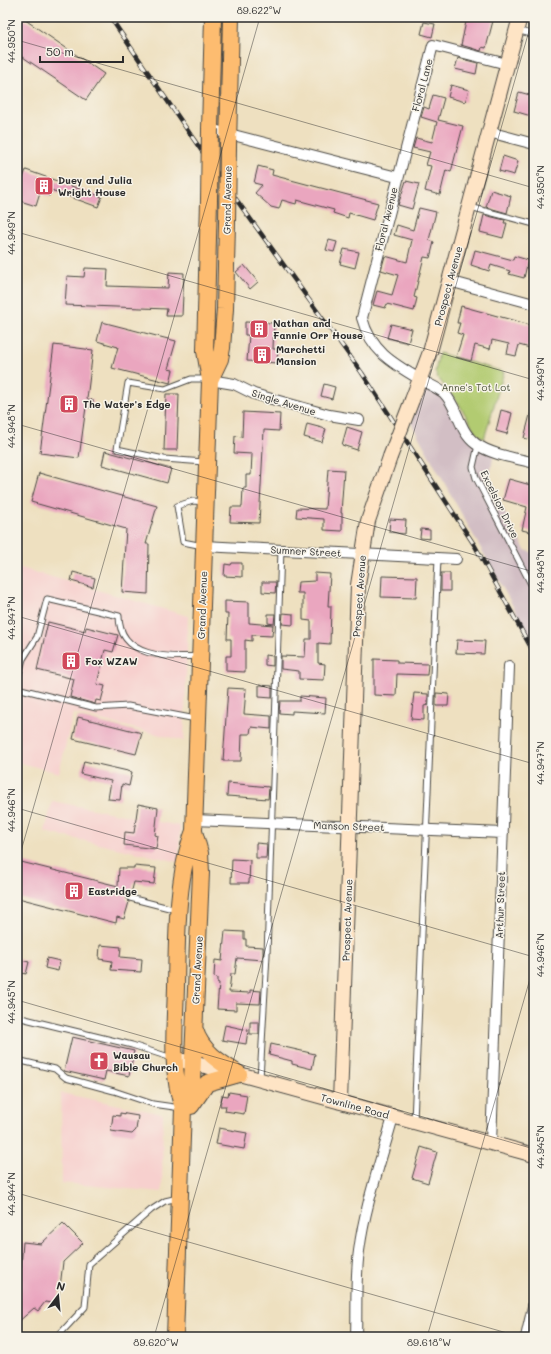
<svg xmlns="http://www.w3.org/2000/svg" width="551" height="1354" font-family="Mali,sans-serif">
<rect width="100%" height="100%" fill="#f7f3e8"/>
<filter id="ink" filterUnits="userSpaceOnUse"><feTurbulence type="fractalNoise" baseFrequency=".025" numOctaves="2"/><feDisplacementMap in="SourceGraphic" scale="8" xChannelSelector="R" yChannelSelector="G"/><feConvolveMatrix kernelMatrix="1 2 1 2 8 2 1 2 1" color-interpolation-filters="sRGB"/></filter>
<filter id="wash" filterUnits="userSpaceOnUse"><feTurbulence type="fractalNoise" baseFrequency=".012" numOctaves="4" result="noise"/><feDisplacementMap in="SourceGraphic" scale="16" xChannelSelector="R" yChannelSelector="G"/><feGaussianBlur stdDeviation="0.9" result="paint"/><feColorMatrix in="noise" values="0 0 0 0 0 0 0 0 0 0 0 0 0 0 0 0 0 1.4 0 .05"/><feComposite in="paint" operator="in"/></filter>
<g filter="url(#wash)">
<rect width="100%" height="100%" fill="#eee0c0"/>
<!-- built -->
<path fill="#f7d0ce" d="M17 567 188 616 184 741 73 713 59 773 17 762Z
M52 801 180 826 179 862 45 832Z
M61 1093 163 1114 162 1192 62 1183Z"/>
<!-- industrial -->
<path fill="#d2bec4" d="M420 379 436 388 463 427 494 452 489 483 525 550 534 553V644L406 414Z"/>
<!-- green -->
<path fill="#b2cb71" stroke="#6e7b4e" d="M439 353 504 372 484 439 476 433 459 404 438 378 435 372Z"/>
<g id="blocks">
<!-- building -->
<path fill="#eaa6bf" d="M17 17H21L104 74 86 100 17 53Z
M467 17H494L486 48 482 47 481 51 461 45Z
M424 22 435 24 432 37 421 34Z
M458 58 478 63 476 74 455 69Z
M451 85 469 90 465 102 448 97Z
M519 92 534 96 531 116 514 111Z
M433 95 444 98 438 120 463 126 451 172 446 170 440 195 425 191 431 166 426 165 430 152 413 148 416 138 432 142 437 122 421 117 424 107 429 109Z
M503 156 518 161 514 175 499 171Z
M258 166 273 170 272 175 378 203 373 220 349 213 348 218 333 213 334 210 297 200 296 204 282 200 279 209 271 207 255 193 262 185 254 183Z
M26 170 102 197 98 207 51 190 49 196 40 193 36 206 17 200V183L19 176 23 178Z
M406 181 419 184 412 209 398 205Z
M491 190 511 196 507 213 486 207Z
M419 208 436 212 429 240 434 242 430 258 424 257 414 297 417 298 414 311 387 304 385 308 373 305 377 291 392 295 398 275 381 270 385 256 407 262 412 240 394 235 397 225 413 230Z
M484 215 505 220 504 223H507L503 238 480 232Z
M329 240 337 242 334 252 326 250Z
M344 249 359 252 355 268 340 264Z
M475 250 513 260 514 256 528 260 524 278 509 274 510 271 491 265 489 271 471 265Z
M244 265 258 282 250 289 236 272Z
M85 268 108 269 107 286 168 288 169 272 184 273 182 316H166L167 309 65 305 67 276 84 277Z
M461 306 534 326 530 348 519 345 516 356 507 354 509 344 492 340 490 349 475 345 471 361 456 357 463 335 457 333 460 323H457Z
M102 322 176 341 168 369 173 370 170 383 112 368 118 347 97 341Z
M245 322 274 323 273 349H278L277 363 247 361 249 335H245Z
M391 324 412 329 408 343 387 338Z
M54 345 93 350 87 399 93 400 92 408 86 407 79 458 40 453Z
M324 384 335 387 332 399 321 396Z
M166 394H179L177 450H164Z
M501 410 512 413 507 434 496 431Z
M531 411H534V441L524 438Z
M243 412 280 414 279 431 264 430 259 523 230 522 231 507H242L243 488H246V475H251L252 454 234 453 235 436 242 437Z
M307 424 326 429 322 442 304 437Z
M347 427 362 432 357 450 342 445Z
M105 451 171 469 167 483 102 465Z
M328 469 344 470 341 513H342V531L324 530V519L296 517 297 508 325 509Z
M39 473 157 506 146 544H149L148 594 122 592 126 529 31 502Z
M509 479 534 486V533L522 530 527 507 503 500Z
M390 519 406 520 405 534 389 532Z
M421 529 430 530V539L420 538Z
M232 563H242V577L224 576 225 564 231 565Z
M73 572 95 578 93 587 71 581Z
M315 573 330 574 328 606H331L330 644 318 643V663L325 664 324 680 299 679V671L281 669V656L305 657 306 639H311V621L303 620V593H297L298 582 315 581Z
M441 573H450V591H441Z
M382 576 417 577 416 598 381 597Z
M262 582H276L275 593 262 592Z
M225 601 249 602V623L273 625 272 636 252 635V641L245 640V672L226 671V656H231V639H227L228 614H225Z
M283 613 293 614V625L282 624Z
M268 614H275L274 624 268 623Z
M48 622 85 631 86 627 118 635 113 652 105 650 97 684 105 686 101 701 96 700 95 704 70 697 74 679 37 670Z
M457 640 485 641 484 654 456 653Z
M265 655 273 656V666L265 665Z
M374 659 397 660V663L428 664 427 675 397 674 396 696 374 695Z
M259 685 272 686V698L259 697Z
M228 688 246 689 244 714 271 716V729L251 727 250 734H242L241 761H223Z
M414 693 428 694V705L424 706V720L411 719Z
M436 693 449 694 448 706H436Z
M300 696 326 698 325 713 292 711V714L279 713 280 701H300Z
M78 717 142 733 136 754 73 739Z
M84 761 132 772 129 786 122 784 120 800 108 799 111 781 81 774Z
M228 783 269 787 268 799 227 796Z
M138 804 158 808 155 835 158 836 156 849 124 845 125 832 134 833Z
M256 843 267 844 266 858H256Z
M232 859 250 860 249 883H231Z
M17 861 118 886 119 868H134V866L156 868 154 884 134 882 131 894 126 897 129 902 124 919 117 917 116 923 18 898 20 893 17 892Z
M225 931 244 932V939H246V946L263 947V960L237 958 235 974H231L229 992 250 993V990L261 991 260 1004 236 1003V1010L217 1009 219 983 217 982V978L214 977 215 960 222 961Z
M100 945 121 947 120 957 142 959 141 972 111 970 112 961 99 959Z
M47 958 60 961 58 971 45 968Z
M17 959 29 962 26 974 17 972Z
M250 1022H259V1034H250Z
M225 1025 248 1030 246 1044 222 1040Z
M72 1037 134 1051 129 1076 106 1071 104 1080 64 1071Z
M271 1044 315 1054 312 1069 292 1064V1061L269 1055Z
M229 1092 247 1095 244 1114 225 1111 226 1106H220L222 1095 228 1096Z
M120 1113 138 1116 136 1130 132 1134 111 1131 113 1115 120 1116Z
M219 1128 247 1133 244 1149 216 1144Z
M421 1147 437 1152 428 1183 412 1178Z
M63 1223 83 1243 63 1262 58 1304 45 1302 38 1311 34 1308 17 1323V1278L18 1267 21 1268 23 1242 41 1244Z"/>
</g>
</g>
<g filter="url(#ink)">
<use href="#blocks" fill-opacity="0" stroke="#484641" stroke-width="1"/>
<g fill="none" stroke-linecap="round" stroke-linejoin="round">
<defs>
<path id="lane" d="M517 30 534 35
M470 207 534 224
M478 445 473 467 476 478 534 590
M204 462 164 459 117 449 128 383 165 389 191 379H209
M203 546 183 542 177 506 193 501 205 502
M17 681 23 659 37 637 47 599 119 616C119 658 169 658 199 656
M17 688 96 708 128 706 196 719
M130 898 177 910
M17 1017 132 1045 172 1058
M17 1060 55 1069 66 1078 114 1091 153 1104 181 1108
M260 1079 267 955 281 550
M414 1121 438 558
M57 1337 85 1307 89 1264 151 1210 165 1201 178 1198"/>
<path id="street" d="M507 64 433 45 362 318C371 352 394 364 423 381 430 385 438 388 444 393 458 407 459 432 476 444 492 455 516 458 534 463
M210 129 397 177
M489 132 534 144
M449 281 534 304
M210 380 234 384 254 394 329 415 359 420
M204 546 456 559
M194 820 503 833
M491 1143 509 666
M356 1337C357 1309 355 1279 359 1251 365 1205 381 1161 393 1117
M526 1337 534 1302"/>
<path id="secondary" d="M412 400 430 352 520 17
M175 1059 239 1074 534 1155
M340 1102 358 585 368 521 390 457"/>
<path id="primary" d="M210 129 213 17
M228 146 231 17
M210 380 220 359 222 348 225 309 227 223
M195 1030C201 1051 221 1063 239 1074
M191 1106 207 1083 239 1074
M183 1108 189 1096 192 1082 201 873 200 853 194 831 210 380 205 351 209 200
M175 1337 183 1108C170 1070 175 1026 176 987 177 938 176 877 194 831"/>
</defs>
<!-- lane casing -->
<use href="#lane" stroke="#484641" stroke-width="7"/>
<!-- street casing -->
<use href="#street" stroke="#484641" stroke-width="12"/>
<!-- secondary casing -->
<use href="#secondary" stroke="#484641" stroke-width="16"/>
<!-- primary casing -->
<use href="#primary" stroke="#484641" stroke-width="18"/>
<!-- lane -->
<use href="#lane" stroke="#fff" stroke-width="5"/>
<!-- street -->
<use href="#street" stroke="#fff" stroke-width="10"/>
<!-- secondary -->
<use href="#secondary" stroke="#fee4c5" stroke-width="14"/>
<!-- primary -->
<use href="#primary" stroke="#fdbc6f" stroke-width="16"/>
<defs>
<path id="rail" d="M110 17 212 166 362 373 475 546 534 653"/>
</defs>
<!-- rail casing -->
<use href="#rail" stroke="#2b2b2b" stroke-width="4.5"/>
<!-- rail -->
<use href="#rail" stroke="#f7f3e8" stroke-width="3" stroke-dasharray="9" stroke-linecap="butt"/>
<defs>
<path id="secondary-bridge" d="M390 457 412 400"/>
<path id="primary-bridge" d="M209 200 210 129
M227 223 228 146"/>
</defs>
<!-- secondary-bridge casing -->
<use href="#secondary-bridge" stroke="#484641" stroke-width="16" stroke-linecap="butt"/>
<!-- primary-bridge casing -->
<use href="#primary-bridge" stroke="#484641" stroke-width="18" stroke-linecap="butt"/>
<!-- secondary-bridge -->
<use href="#secondary-bridge" stroke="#fee4c5" stroke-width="14"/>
<!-- primary-bridge -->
<use href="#primary-bridge" stroke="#fdbc6f" stroke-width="16"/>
</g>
</g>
<!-- ticks -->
<path fill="none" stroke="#2b2b2b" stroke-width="1" stroke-opacity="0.45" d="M17 40 534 188M17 232 534 380M17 424 534 572M17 616 534 764M17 808 534 957M17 865 260 17M17 1000 534 1149M17 1193 521 1337M154 1337 533 17M427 1337 534 965"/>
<!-- icons -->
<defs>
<symbol id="building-square" viewBox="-11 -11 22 22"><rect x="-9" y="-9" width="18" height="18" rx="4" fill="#d1495b" stroke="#f7f3e8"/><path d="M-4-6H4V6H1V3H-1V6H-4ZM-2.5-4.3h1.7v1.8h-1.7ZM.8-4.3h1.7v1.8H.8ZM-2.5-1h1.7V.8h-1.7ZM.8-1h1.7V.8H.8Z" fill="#fff"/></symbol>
<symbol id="church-square" viewBox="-11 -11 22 22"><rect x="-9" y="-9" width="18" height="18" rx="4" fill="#d1495b" stroke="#f7f3e8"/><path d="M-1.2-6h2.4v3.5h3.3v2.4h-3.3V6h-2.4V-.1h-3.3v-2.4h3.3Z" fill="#fff"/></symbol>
</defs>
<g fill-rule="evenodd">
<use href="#building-square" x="33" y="175" width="22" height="22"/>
<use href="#building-square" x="248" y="318" width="22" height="22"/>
<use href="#building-square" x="251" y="344" width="22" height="22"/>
<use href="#building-square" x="58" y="393" width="22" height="22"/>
<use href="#building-square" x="60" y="650" width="22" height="22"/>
<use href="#building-square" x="63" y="880" width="22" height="22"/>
<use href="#church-square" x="88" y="1050" width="22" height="22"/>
</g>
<g text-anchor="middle" stroke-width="3" stroke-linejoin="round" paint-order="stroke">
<!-- street labels -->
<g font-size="10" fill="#2b2b2b" stroke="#f7f3e8">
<text transform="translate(422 85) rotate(-75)" y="4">Floral Lane</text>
<text transform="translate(227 200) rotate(-89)" y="4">Grand Avenue</text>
<text transform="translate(386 219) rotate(-76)" y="4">Floral Avenue</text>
<text transform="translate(448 286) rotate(-75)" y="4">Prospect Avenue</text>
<text transform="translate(284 402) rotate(17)" y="4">Single Avenue</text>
<text transform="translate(500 504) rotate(64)" y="4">Excelsior Drive</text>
<text transform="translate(306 551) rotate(3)" y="4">Sumner Street</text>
<text transform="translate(359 596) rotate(-86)" y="4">Prospect Avenue</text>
<text transform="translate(202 605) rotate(-88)" y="4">Grand Avenue</text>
<text transform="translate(349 826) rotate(2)" y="4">Manson Street</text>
<text transform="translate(500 905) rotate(-88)" y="4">Arthur Street</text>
<text transform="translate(347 920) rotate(-88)" y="4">Prospect Avenue</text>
<text transform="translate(197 970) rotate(-87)" y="4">Grand Avenue</text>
<text transform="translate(355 1106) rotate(15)" y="4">Townline Road</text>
</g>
<!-- poi labels -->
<g font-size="10" font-weight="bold" fill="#2b2b2b" stroke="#f7f3e8" text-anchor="start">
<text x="58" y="184">Duey and Julia<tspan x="58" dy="12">Wright House</tspan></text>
<text x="273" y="327">Nathan and<tspan x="273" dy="12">Fannie Orr House</tspan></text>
<text x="276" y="353">Marchetti<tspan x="276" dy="12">Mansion</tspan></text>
<text x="83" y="408">The Water's Edge</text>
<text x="85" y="665">Fox WZAW</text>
<text x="88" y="895">Eastridge</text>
<text x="113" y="1059">Wausau<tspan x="113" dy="12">Bible Church</tspan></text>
</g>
<!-- park labels -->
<g font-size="10" fill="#4d533c" stroke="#f7f3e8">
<text x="476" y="391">Anne's Tot Lot</text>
</g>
</g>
<!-- margin -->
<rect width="551" height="1354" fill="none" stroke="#f7f3e8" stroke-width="44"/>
<!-- north arrow -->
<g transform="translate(58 1296) rotate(16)" stroke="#f7f3e8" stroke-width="3" paint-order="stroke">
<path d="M0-3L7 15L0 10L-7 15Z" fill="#2b2b2b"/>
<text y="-6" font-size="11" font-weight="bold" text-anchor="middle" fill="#2b2b2b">N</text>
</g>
<!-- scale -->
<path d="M40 56v6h83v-6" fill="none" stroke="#2b2b2b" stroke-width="2"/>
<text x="46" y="56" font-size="12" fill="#2b2b2b" stroke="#f7f3e8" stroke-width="3" paint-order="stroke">50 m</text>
<rect x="22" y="22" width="507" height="1310" fill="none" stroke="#2b2b2b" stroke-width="1.5"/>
<g font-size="10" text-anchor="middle" fill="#2b2b2b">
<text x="259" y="14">89.622°W</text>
<text transform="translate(11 41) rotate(-90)" y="4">44.950°N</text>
<text transform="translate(540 187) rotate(-90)" y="4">44.950°N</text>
<text transform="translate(11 233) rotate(-90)" y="4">44.949°N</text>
<text transform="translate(540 379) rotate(-90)" y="4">44.949°N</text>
<text transform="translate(11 426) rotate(-90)" y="4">44.948°N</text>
<text transform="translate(540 571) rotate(-90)" y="4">44.948°N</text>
<text transform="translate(11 618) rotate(-90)" y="4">44.947°N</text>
<text transform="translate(540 763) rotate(-90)" y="4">44.947°N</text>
<text transform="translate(11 810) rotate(-90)" y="4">44.946°N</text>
<text transform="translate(540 955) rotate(-90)" y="4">44.946°N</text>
<text transform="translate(11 1002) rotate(-90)" y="4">44.945°N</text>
<text transform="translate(540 1147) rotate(-90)" y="4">44.945°N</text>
<text transform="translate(11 1194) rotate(-90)" y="4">44.944°N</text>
<text x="156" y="1346">89.620°W</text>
<text x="429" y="1346">89.618°W</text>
</g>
</svg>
